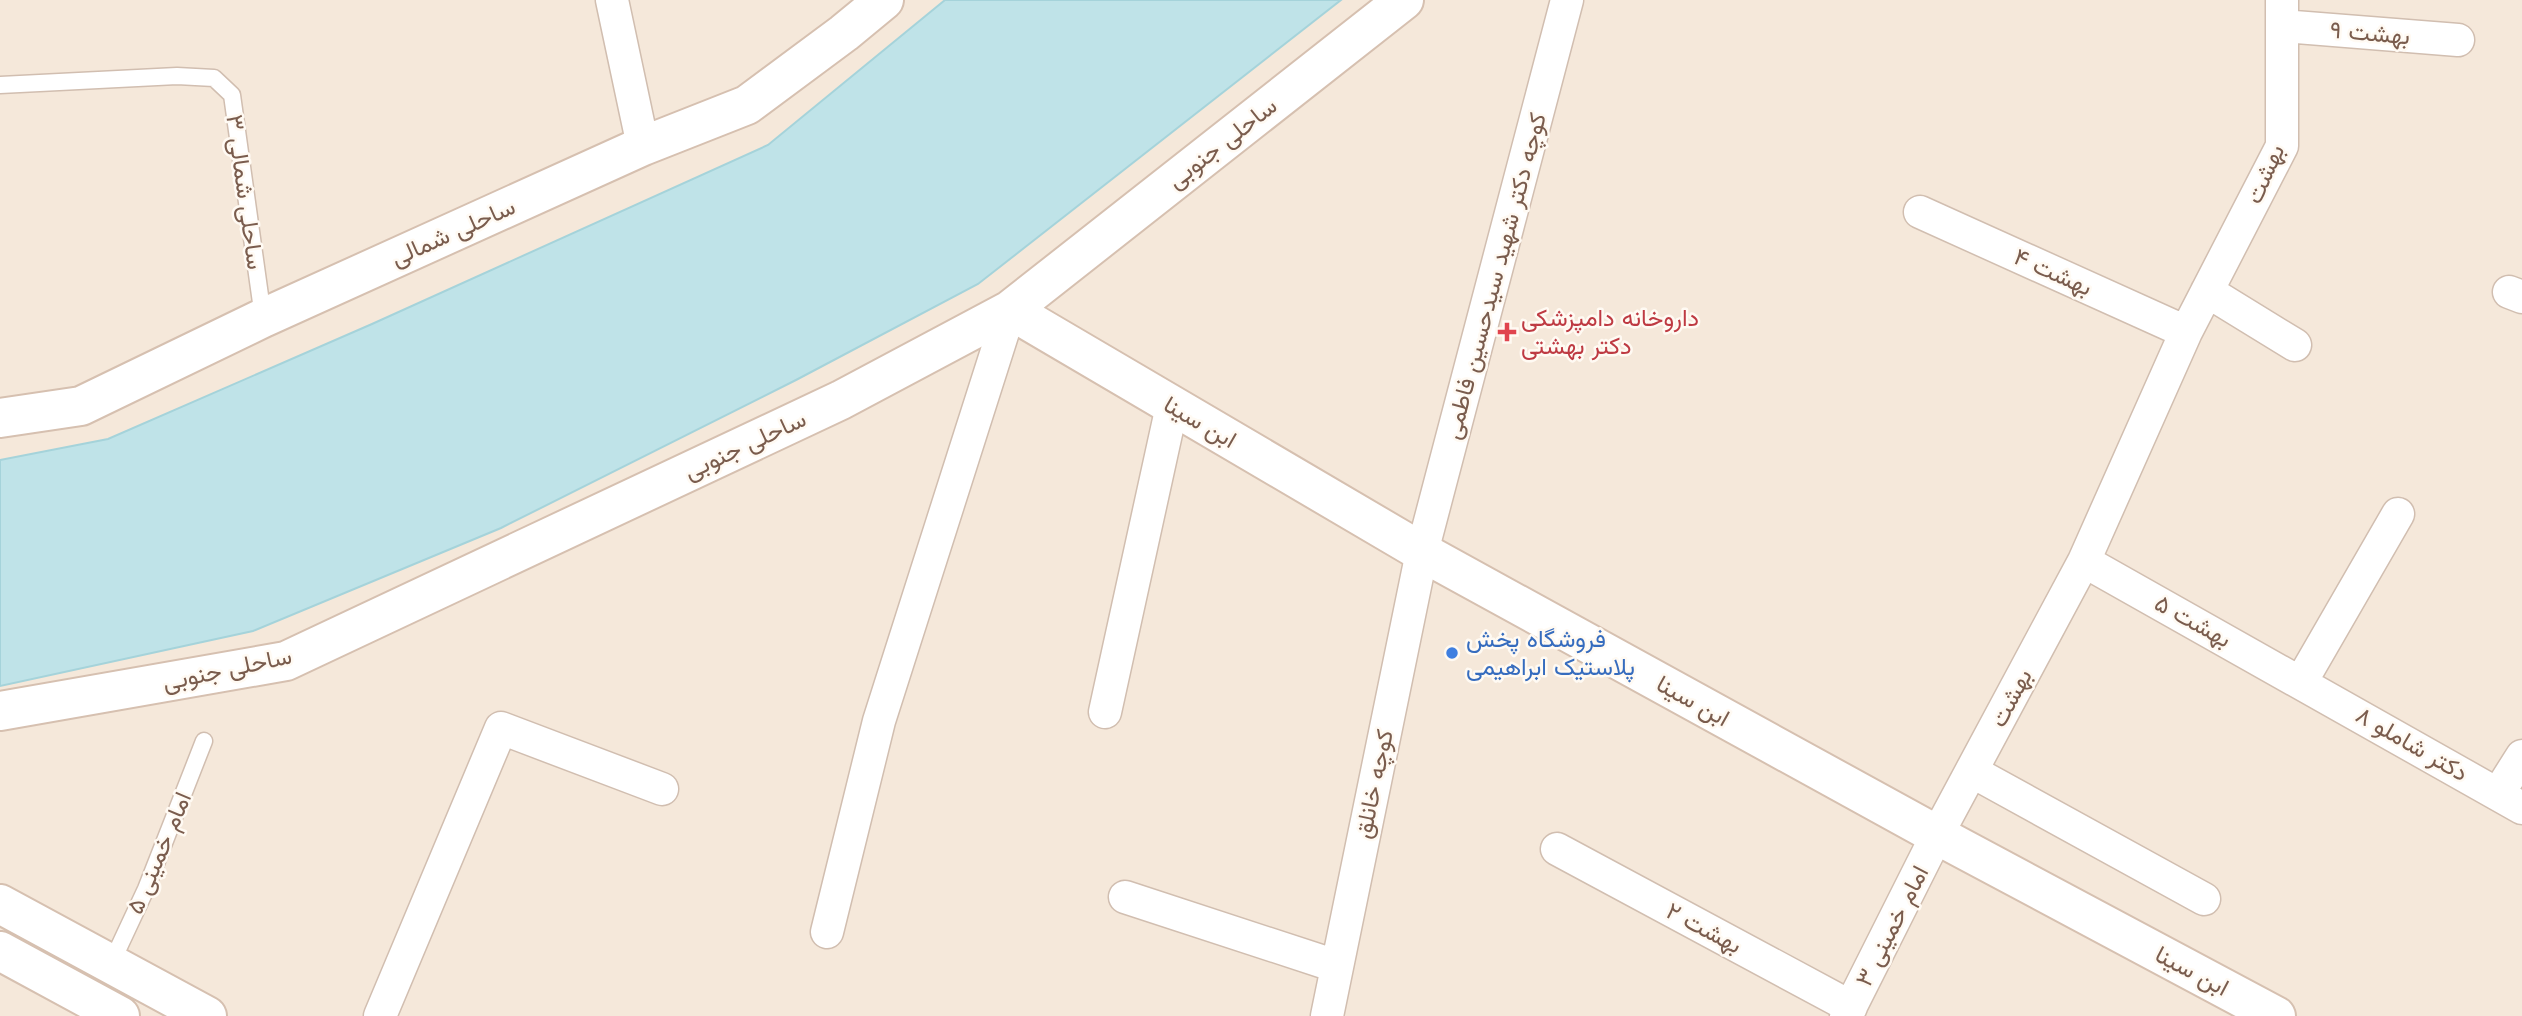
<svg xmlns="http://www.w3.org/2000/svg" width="2522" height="1016" font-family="Jost,Vazirmatn,sans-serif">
<rect width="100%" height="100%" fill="#fdf6ec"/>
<!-- residential -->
<path fill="#f5e8da" d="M0 0H2522V1016H0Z"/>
<!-- water -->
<path fill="#bfe3e8" stroke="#a5d3da" stroke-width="2" d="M945 0H1341L978 284 796 380 501 528 253 631 0 686V460L108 439 372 324 768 145Z"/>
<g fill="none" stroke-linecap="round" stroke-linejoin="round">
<defs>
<path id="lane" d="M0 85 177 76 214 78 232 95 263 317
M111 964 146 889 204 741"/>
<path id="street" d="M612 0 643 146
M2282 26 2458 40
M1920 212 2186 332
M2207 291 2295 345
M2509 292 2522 297
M2084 561 2522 808
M2301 682 2398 514
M1105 712 1172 406
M1973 772 2204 899
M2498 794 2522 756
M1557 849 1851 1007
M1125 897 1336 966
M827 932 879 721 1010 310
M380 1016 501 728 662 789
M1327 1016 1422 552 1567 0
M1846 1016 1937 835 2084 561 2186 332 2282 146V0"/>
<path id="secondary" d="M1010 310 1422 552 1937 835 2276 1016
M0 418 81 406 263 318 643 146 747 105 844 33 884 0
M0 711 286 661 841 400 1010 310 1404 0
M0 904 207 1016
M0 951 120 1016"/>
</defs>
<!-- lane casing -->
<use href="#lane" stroke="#d1beb0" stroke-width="19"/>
<!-- street casing -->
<use href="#street" stroke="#d1beb0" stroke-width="35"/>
<!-- secondary casing -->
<use href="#secondary" stroke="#d6c0b0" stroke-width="42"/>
<!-- lane -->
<use href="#lane" stroke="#fff" stroke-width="16"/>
<!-- street -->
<use href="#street" stroke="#fff" stroke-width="32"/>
<!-- secondary -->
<use href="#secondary" stroke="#fff" stroke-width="38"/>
</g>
<!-- markers -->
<path fill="#e0444e" stroke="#fffaf3" stroke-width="2.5" d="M1503.5 321.5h7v7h7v7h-7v7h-7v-7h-7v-7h7z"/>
<circle fill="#3f7fe0" stroke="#fffaf3" stroke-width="2.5" cx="1452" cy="653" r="7"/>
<g text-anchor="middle" stroke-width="5" stroke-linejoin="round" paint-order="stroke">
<!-- street labels -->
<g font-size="24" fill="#7a5c4d" stroke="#fffaf3">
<text transform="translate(2370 33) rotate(5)" y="8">بهشت ۹</text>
<text transform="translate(1222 143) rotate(-38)" y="8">ساحلی جنوبی</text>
<text transform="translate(2265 174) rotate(-66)" y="8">بهشت</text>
<text transform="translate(245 192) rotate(82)" y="8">ساحلی شمالی ۳</text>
<text transform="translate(453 232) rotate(-24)" y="8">ساحلی شمالی</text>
<text transform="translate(2053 272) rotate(24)" y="8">بهشت ۴</text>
<text transform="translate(1495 276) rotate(-75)" y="8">کوچه دکتر شهید سیدحسین فاطمی</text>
<text transform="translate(1200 422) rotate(30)" y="8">ابن سینا</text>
<text transform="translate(745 445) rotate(-25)" y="8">ساحلی جنوبی</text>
<text transform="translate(2193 621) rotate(29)" y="8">بهشت ۵</text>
<text transform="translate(227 669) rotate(-12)" y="8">ساحلی جنوبی</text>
<text transform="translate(2011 698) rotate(-62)" y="8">بهشت</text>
<text transform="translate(1693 701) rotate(29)" y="8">ابن سینا</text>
<text transform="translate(2412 744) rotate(30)" y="8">دکتر شاملو ۸</text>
<text transform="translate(1374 784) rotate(-78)" y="8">کوچه خانلق</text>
<text transform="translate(159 853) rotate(-67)" y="8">امام خمینی ۵</text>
<text transform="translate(1892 926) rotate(-63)" y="8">امام خمینی ۳</text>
<text transform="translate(1704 928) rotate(28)" y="8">بهشت ۲</text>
<text transform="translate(2192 971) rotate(28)" y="8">ابن سینا</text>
</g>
<!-- health labels -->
<g font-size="24" fill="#be3a42" stroke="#fffaf3" text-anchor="start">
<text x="1521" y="326">داروخانه دامپزشکی<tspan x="1521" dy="28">دکتر بهشتی</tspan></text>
</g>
<!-- shop labels -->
<g font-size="24" fill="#366cbe" stroke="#fffaf3" text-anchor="start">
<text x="1466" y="647">فروشگاه پخش<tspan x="1466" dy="28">پلاستیک ابراهیمی</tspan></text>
</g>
</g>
</svg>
